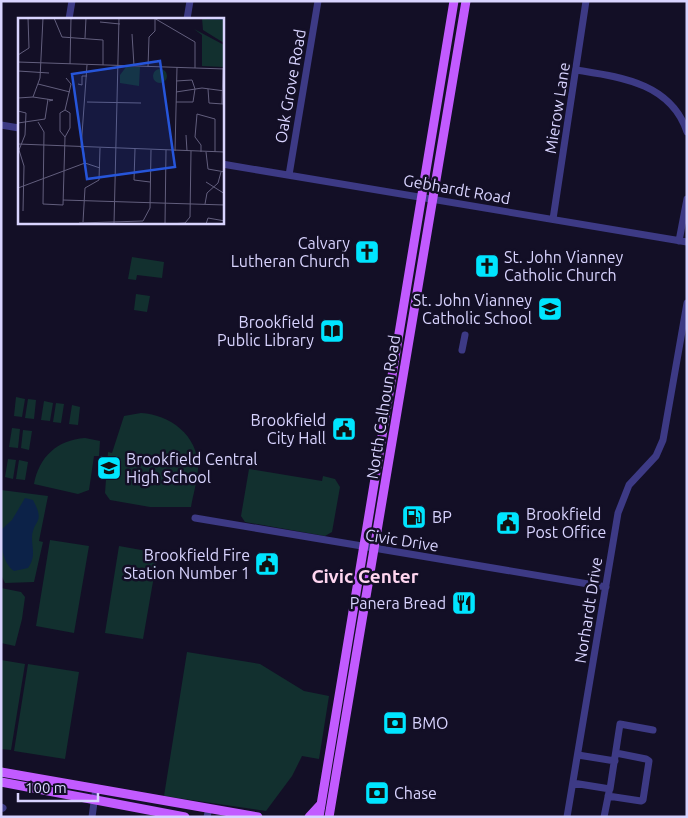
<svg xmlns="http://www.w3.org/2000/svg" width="688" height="818" font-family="Ubuntu,sans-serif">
<rect width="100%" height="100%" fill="#130f26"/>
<!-- green -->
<path fill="#12302f" d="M132 257 164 262 162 278 137 275 136 280 128 279Z
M136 294 150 296 147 312 134 310Z
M16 397 25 399 22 417 14 416Z
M28 399 36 400 34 419 25 418Z
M44 401 53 403 50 421 41 420Z
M56 403 64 404 61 423 53 422Z
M72 405 80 407 78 425 69 424Z
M141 413C171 415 199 436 198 469 197 482 193 495 191 507H150L110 500 105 493 108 452 112 453 124 416Z
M12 428 20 429 18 448 9 447Z
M23 430 32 431 29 450 21 448Z
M85 438 100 441 99 456H94L89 490 78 494 34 484C39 457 57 440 85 438Z
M8 459 16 460 13 479 5 477Z
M19 460 28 462 25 480 16 479Z
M249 469 322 481 323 476 335 479 340 487 332 532 325 536 245 522 241 516Z
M1 490 48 496 39 541 43 542 34 582 5 583 1 575Z
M50 540 89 546 74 633 36 626Z
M119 546 158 553 143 639 105 633Z
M1 588 21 592 25 597 22 619 15 646 1 643Z
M187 652 260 664 304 691 329 696 319 759 302 756 292 776 266 811 164 796Z
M1 660 25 664 11 750 1 749Z
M28 664 79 672 65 759 14 751Z"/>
<!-- water -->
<path fill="#0c2248" d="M25 498 33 500C46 524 33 519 32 537 32 550 36 556 28 568L14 571C2 563 1 543 1 530L12 520Z"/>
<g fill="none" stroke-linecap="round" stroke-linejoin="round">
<!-- minor -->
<path stroke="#3d3a85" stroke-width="7" d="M69 19 72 1
M187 19 190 1
M577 70C620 77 671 83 687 132
M1 125 19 128
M222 164 687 242
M289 175 318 1
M553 219 586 1
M679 241 687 199
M462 350 465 335
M195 518 606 587
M578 755 615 761
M573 783 610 789 620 724 653 730
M608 796 641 801 643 800 649 761 646 759 616 753
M1 807 3 808
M92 817 96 788
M207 817 209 808
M567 817 618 513 629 485 656 456 663 440 687 303
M604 817 609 792"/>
<!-- major -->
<path stroke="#c25bff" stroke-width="9" d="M1 772 258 817
M1 782 185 817
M309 817 321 804
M319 817 454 1
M329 817 466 1"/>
</g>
<!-- icons -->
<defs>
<symbol id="church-square" viewBox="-11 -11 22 22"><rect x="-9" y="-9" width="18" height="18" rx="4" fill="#00e5ff" stroke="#130f26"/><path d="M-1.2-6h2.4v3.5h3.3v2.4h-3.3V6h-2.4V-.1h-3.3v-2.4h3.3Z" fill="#111"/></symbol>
<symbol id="school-square" viewBox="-11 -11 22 22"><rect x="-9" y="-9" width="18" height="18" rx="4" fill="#00e5ff" stroke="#130f26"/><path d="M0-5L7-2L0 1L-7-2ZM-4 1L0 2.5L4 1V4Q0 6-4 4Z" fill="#111"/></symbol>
<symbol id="library-square" viewBox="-11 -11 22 22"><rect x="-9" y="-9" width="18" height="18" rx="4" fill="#00e5ff" stroke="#130f26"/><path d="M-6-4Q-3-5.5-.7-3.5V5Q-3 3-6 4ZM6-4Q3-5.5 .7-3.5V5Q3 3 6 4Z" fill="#111"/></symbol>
<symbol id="civic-square" viewBox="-11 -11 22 22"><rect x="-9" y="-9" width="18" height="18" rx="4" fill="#00e5ff" stroke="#130f26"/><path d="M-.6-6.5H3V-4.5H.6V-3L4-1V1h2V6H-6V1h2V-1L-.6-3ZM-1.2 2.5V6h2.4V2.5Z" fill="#111"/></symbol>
<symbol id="fuel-square" viewBox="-11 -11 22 22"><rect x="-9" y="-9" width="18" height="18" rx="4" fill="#00e5ff" stroke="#130f26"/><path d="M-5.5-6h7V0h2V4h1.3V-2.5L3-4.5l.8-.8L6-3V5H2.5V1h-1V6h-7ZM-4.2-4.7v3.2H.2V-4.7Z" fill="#111"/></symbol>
<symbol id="restaurant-square" viewBox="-11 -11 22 22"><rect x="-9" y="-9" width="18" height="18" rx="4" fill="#00e5ff" stroke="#130f26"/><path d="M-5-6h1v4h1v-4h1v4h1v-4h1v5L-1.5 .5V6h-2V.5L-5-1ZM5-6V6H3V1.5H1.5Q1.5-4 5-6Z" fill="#111"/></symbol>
<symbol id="bank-square" viewBox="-11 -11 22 22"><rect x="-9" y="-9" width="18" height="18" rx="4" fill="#00e5ff" stroke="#130f26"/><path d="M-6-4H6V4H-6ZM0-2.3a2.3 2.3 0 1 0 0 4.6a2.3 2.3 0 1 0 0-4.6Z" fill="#111"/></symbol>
</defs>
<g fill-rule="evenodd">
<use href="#church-square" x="353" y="238" width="28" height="28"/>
<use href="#church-square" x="473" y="252" width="28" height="28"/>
<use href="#school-square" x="536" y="295" width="28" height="28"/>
<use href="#library-square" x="318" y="317" width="28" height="28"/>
<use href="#civic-square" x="330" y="415" width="28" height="28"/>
<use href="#school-square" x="95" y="454" width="28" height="28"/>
<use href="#fuel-square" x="400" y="503" width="28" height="28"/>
<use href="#civic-square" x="494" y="509" width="28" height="28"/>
<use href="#civic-square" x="253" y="550" width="28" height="28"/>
<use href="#restaurant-square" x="450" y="589" width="28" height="28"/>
<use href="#bank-square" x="381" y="709" width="28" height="28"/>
<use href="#bank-square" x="363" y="779" width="28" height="28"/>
</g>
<g text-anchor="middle" stroke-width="5" stroke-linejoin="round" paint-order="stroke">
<!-- street labels -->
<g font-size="16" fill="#d9d4ff" stroke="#130f26">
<text transform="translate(290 86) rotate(-80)" y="6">Oak Grove Road</text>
<text transform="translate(557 108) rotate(-81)" y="6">Mierow Lane</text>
<text transform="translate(457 189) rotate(10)" y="6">Gebhardt Road</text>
<text transform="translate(383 407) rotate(-81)" y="6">North Calhoun Road</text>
<text transform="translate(402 540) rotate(9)" y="6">Civic Drive</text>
<text transform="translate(588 610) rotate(-81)" y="6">Norhardt Drive</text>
</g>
<!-- poi labels -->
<g font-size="16" fill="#d9d4ff" stroke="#130f26" text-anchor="end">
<text x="350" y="249">Calvary<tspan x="350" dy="18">Lutheran Church</tspan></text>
<text x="504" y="263" text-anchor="start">St. John Vianney<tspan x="504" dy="18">Catholic Church</tspan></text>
<text x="532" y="306">St. John Vianney<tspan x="532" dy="18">Catholic School</tspan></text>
<text x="314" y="328">Brookfield<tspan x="314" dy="18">Public Library</tspan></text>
<text x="326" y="426">Brookfield<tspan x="326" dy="18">City Hall</tspan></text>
<text x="126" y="465" text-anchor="start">Brookfield Central<tspan x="126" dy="18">High School</tspan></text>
<text x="526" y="520" text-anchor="start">Brookfield<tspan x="526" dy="18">Post Office</tspan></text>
<text x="432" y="523" text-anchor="start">BP</text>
<text x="250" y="561">Brookfield Fire<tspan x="250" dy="18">Station Number 1</tspan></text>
<text x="446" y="609">Panera Bread</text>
<text x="412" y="729" text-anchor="start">BMO</text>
<text x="394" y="799" text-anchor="start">Chase</text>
</g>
<!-- quarter labels -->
<g font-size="19" font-weight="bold" fill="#ffd6f0" stroke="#130f26">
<text x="365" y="583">Civic Center</text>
</g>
</g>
<!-- overview -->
<g transform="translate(18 18)">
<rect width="206" height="206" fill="#130f26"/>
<path d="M184 0H206V25L185 12ZM176 11 206 27V49L184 48V17ZM108 49H122L121 68 102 65V57ZM135 58a7 7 0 1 1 14 0a7 7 0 1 1-14 0Z" fill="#12302f"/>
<path fill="none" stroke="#0c2248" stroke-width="2.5" d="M189 0 207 1"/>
<path fill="none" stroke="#625e7d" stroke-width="1" d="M36 0 44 19 85 22V47M136 0 177 24V50M82 4 102 6M114 16 116 48M67 20 68 0M0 37 11 30 10 0M0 44 207 51M52 46 53 0M130 49 131 19 137 13V1M0 53 31 55M20 66 52 74M60 66 64 67V58H69M190 71 191 85 205 86M158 74 184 70 207 73M15 79 35 82 31 83M0 80 15 79 22 60 25 0M69 84 123 85M158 84H175L177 71 174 62 158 63M204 86 205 50M47 92 53 66 48 60M0 93 8 95 7 117 1 132 6 148 5 193M20 104 26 114 25 186 45 187 47 119M0 105 27 101 30 81M168 117 169 133M47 119 52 110V95L47 92M47 119 42 113V95L47 92M0 126 207 134M63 130 69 47M65 130 67 145 82 150M117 131 116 162 132 164M157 133 159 49M183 134V127L177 119 179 96 197 101V134M188 134 190 151 207 154M188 164 207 176M0 170 67 145M45 182 207 187M187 186 189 175 200 165 203 154M65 204 67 170 81 162 82 130M61 205 125 203 132 190 133 132M167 205 172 199 173 133M96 206 101 0M147 206 148 132M151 206 167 205M188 206 190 200 207 203"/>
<path fill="#2655da" fill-opacity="0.15" stroke="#2655da" stroke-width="2.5" d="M142 43 157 149 69 161 54 56Z"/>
<rect width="206" height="206" fill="none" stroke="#d9d4ff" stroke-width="2.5"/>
</g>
<!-- border -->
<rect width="688" height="818" fill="none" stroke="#d9d4ff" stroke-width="5"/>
<!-- scale -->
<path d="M18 793v8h80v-8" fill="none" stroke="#d9d4ff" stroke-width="2.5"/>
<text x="25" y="793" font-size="15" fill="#d9d4ff" stroke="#130f26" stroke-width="4" paint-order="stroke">100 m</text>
</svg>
